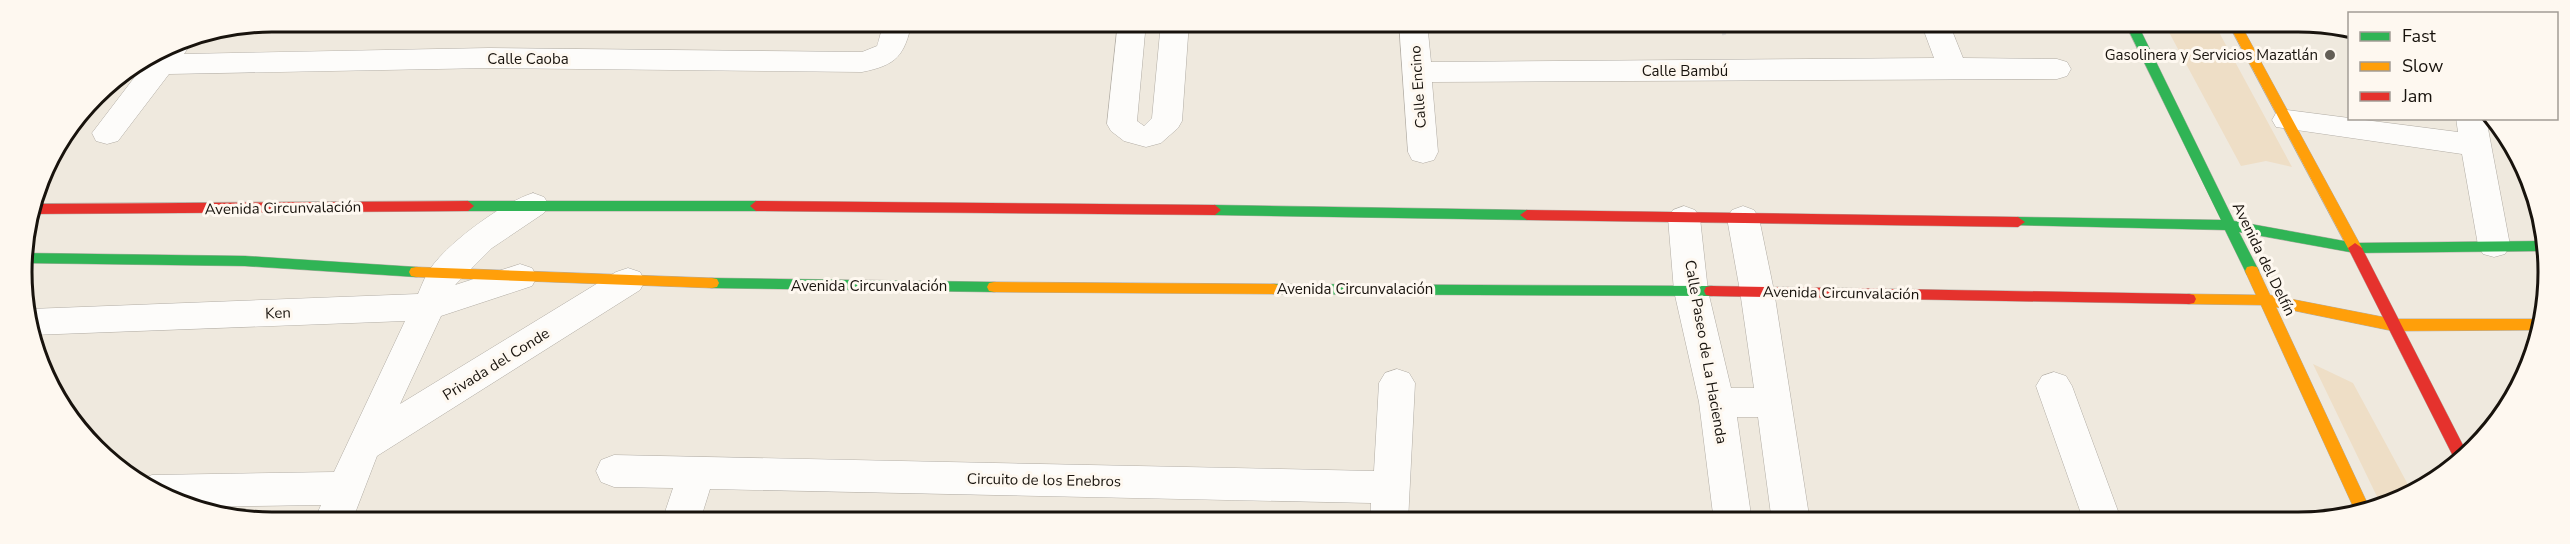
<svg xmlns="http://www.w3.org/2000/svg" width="2570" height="544" font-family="'Nunito Sans',sans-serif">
<rect width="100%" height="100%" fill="#efe9de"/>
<!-- green -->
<path fill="#eedec6" d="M2164 23H2214L2292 167 2266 161 2241 166Z
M2313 364 2353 383 2412 492 2394 504 2382 507Z"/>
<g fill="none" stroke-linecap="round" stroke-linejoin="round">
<defs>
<path id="street" d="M884 22H912C904 56 897 65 862 72L489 68 169 74 118 141 107 144 96 141 92 133 150 57 176 40 193 37 194 39 184 54 489 48 862 52 877 46Z
M1118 22H1146L1137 121 1144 126 1152 118 1161 22H1189L1182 121 1178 128 1161 143 1146 147 1124 141 1111 131 1107 124Z
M1399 22H1427L1431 62 1934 58 1921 23H1949L1963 58 2057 59 2067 62 2071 69 2067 76 2057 79 1432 82 1438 152 1434 160 1423 163 1412 160 1408 152Z
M2287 110 2458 132 2456 118H2486L2510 245 2505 254 2494 257 2483 254 2478 245 2462 154 2276 127 2272 120 2276 113Z
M533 193 544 197 549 205 544 213 492 248 455 285 520 264 532 268 537 277 532 286 441 316 400 404 616 272 628 268 640 272 645 281 640 290 377 456 352 521H314L321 505 192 507 161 497 139 480 152 475 334 472 405 321 32 335 30 309 418 294C422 285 426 273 433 265 452 240 504 202 533 193Z
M1684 206 1695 210 1700 218 1708 291 1731 388H1754L1740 291 1727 218 1732 210 1743 206 1754 210 1759 218 1774 291 1810 522H1772L1758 417H1737L1752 522H1714L1699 402 1674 291 1668 218 1673 210Z
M1397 369 1409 373 1415 383 1408 522H1370L1371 503 710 489 700 521H662L673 488 614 487 601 482 596 471 601 460 614 455 1374 471 1379 383 1385 373Z
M2054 372 2066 376 2072 386 2122 522H2084L2036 386 2042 376Z"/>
<path id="fast" d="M2125 23H2137L2234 221 2355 243 2543 241V251L2355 253 2239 232 2259 271 2257 275H2247L2225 230 2013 225 2011 222 2013 219 2018 217 2221 220Z
M468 201H756L762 206 756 211H468L462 206Z
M1215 205 1527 210 1534 215 1527 220 1215 215 1209 210Z
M22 253 245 256 416 267 421 268 423 272 421 276 416 277 245 266 22 263Z
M712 278 994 282 999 283 1001 287 999 291 994 292 712 288 707 287 705 283 707 279Z
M1274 284 1711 286 1716 287 1718 291 1716 295 1711 296 1274 294 1269 293 1267 289 1269 285Z"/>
<path id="slow" d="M2228 23H2240L2362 248 2360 252H2350Z
M2252 266 2257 267 2270 295 2393 319H2542L2539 330 2393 331 2276 307 2370 509 2356 513 2261 305 2189 304 2184 303 2182 299 2184 295 2189 294 2256 295 2245 271 2247 267Z
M416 267 712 278 717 279 719 283 717 287 712 288 416 277 411 276 409 272 411 268Z
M994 282 1274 284 1279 285 1281 289 1279 293 1274 294 994 292 989 291 987 287 989 283Z"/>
<path id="jam" d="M468 201 474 206 468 211 31 214 34 204Z
M756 201 1215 205 1221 210 1215 215 756 211 750 206Z
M1527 210 2018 217 2025 222 2018 227 1527 220 1520 215Z
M2355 243 2362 248 2468 455 2456 462 2348 248Z
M1711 286 2189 294 2194 295 2196 299 2194 303 2189 304 1711 296 1706 295 1704 291 1706 287Z"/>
</defs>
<!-- street casing -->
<use href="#street" stroke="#b1aca4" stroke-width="1"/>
<!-- fast casing -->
<use href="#fast" stroke="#b1aca4" stroke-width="1"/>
<!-- slow casing -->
<use href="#slow" stroke="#b1aca4" stroke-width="1"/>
<!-- jam casing -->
<use href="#jam" stroke="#b1aca4" stroke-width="1"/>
<!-- path -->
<path stroke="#dad8d5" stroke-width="4" stroke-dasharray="4.5 4.5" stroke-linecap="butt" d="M1721 22 1725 38"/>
<!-- street -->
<use href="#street" fill="#fdfcfa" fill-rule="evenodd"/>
<!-- fast -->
<use href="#fast" fill="#30b455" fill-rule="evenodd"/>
<!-- slow -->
<use href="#slow" fill="#ff9f0a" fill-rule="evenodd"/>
<!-- jam -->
<use href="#jam" fill="#e5322d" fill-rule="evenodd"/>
</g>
<!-- markers -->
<circle fill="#635e56" stroke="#fef8f0" stroke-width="2" cx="2330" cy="55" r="6"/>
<g text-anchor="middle" stroke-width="6" stroke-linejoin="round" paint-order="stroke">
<!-- poi labels -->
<g font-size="15" fill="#18130d" stroke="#fef8f0" text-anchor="end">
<text x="2318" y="60">Gasolinera y Servicios Mazatlán</text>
</g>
<!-- street labels -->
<g font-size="15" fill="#18130d" stroke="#fef8f0">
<text x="528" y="64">Calle Caoba</text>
<text x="1685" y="76">Calle Bambú</text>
<text transform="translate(1418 87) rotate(-94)" y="5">Calle Encino</text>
<text transform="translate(283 208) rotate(-1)" y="5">Avenida Circunvalación</text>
<text transform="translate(2264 259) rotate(64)" y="5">Avenida del Delfín</text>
<text x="869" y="291">Avenida Circunvalación</text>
<text x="1355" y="294">Avenida Circunvalación</text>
<text transform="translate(1841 293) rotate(1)" y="5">Avenida Circunvalación</text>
<text transform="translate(278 313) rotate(-2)" y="5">Ken</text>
<text transform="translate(1706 352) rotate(80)" y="5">Calle Paseo de La Hacienda</text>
<text transform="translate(496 364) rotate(-32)" y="5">Privada del Conde</text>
<text transform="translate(1044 480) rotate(1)" y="5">Circuito de los Enebros</text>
</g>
</g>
<!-- crop -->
<path d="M0 0H2570V544H0ZM272 32H2298A240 240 0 0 1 2538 272V272A240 240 0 0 1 2298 512H272A240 240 0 0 1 32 272V272A240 240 0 0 1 272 32Z" fill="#fef8f0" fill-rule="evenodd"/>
<path fill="none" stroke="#18130d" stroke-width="3" d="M272 32H2298A240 240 0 0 1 2538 272V272A240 240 0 0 1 2298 512H272A240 240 0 0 1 32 272V272A240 240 0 0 1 272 32Z"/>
<!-- legend -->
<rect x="2348" y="12" width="210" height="108" fill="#fef8f0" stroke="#a29c95" stroke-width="1.5"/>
<rect x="2360" y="32" width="30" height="9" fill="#30b455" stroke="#a29c95" stroke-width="1.5"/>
<text x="2402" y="42" font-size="18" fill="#18130d">Fast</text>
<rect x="2360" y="62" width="30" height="9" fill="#ff9f0a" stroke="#a29c95" stroke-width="1.5"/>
<text x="2402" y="72" font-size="18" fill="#18130d">Slow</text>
<rect x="2360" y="92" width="30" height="9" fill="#e5322d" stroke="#a29c95" stroke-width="1.5"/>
<text x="2402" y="102" font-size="18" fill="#18130d">Jam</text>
</svg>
